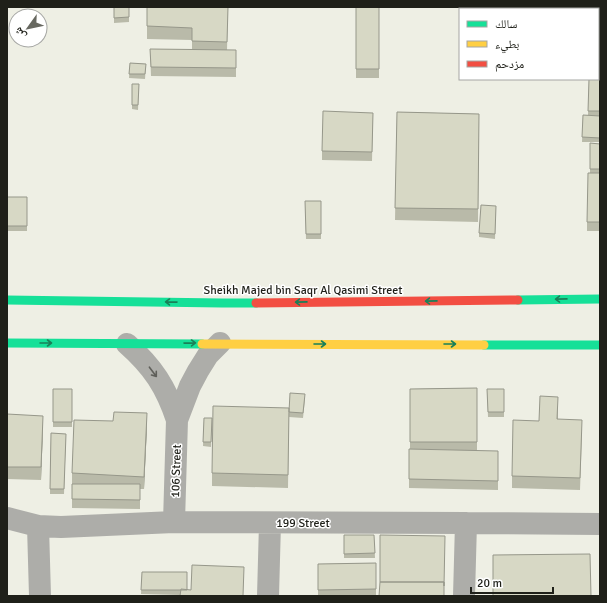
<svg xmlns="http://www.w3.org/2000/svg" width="607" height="603" font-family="Signika,'Noto Naskh Arabic',sans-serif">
<rect width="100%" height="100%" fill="#eeefe4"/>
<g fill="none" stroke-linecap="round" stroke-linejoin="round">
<!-- street -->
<path stroke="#adada9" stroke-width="22" d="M127 344C153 367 166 387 177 420
M7 518 38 526 61 527 174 522 466 523 600 524
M174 522 177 420 190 386 198 371 208 355 220 343
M38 526 40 596
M268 596 270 523
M464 596 466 523"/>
<!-- fast -->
<path stroke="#16e098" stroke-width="9" d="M7 300 222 303H256
M518 300 600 299
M7 343 202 344
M484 345H600"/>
<!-- slow -->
<path stroke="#ffcf43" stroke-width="9" d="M202 344 484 345"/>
<!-- jam -->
<path stroke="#f24e42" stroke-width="9" d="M256 303 518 300"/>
</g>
<!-- wall -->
<path fill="#b9baa9" d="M114 7H129V22L114 23Z
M147 7H228L227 50H236V77L151 76 150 49 192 50V40L147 39Z
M356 7H379V78H356Z
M598 25H600V58H598Z
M600 61V142H582L583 115H588L589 79Z
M130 63 146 64 145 79 129 78Z
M132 84H139L138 110 132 109Z
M397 112 479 114 478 222 395 220Z
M373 113 372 161 322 160V151Z
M590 143 600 144V231H587V222L590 173Z
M7 197H27V231H7Z
M305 201H321V239H306Z
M496 206 495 239 479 237V233Z
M477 388V451H498V490L409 488V449H410V389Z
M53 389H72V427H53Z
M487 389H504V417H488Z
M305 399 303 418 289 417 288 488 212 486V473Z
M558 409V419L582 433 580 490 512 488V476L539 421Z
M7 414 43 428 41 480 7 479Z
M204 418H212L211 447 203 446Z
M147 426 144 489H140V509L72 508V473Z
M51 433 66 434 64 494H50Z
M344 535H374L375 558H344Z
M376 563V596H318V564Z
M244 567 180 595 141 594 142 572 187 590H191Z"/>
<!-- shaded-wall -->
<path fill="#96978a" d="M147 413V426L144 489V477Z
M43 416V428L41 480V467Z"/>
<!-- building -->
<path fill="#d7d8c5" stroke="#96978a" d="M114 7H129V17L114 18Z
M147 7H228L227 42 192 41V28L147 26Z
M356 7H379V69H356Z
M598 25H600V49H598Z
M150 49 236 50V68L151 67Z
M598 61H600V111H588L589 79H598Z
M130 63 146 64 145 74H129Z
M132 84H139L138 105H132Z
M323 111 373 113 372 152 322 151Z
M397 112 479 114 478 209 395 208Z
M583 115 600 116V138L582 137Z
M590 143 600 144V169H590Z
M588 173H600V222H587Z
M7 197H27V226H7Z
M305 201H321V234H306Z
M481 205 496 206 495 234 479 233Z
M477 388V442H410V389Z
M53 389H72V422H53Z
M487 389H504V412H488Z
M290 393 305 394 303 413 289 412Z
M540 396 558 397 557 419 582 420 580 478 512 476 513 420 539 421Z
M213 406 289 408 288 475 212 473Z
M114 412 147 413 144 477 72 473 74 420 113 421Z
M7 414 43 416 41 467H7Z
M204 418H212L211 442H203Z
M51 433 66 434 64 489H50Z
M409 449 498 451V481L409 479Z
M72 484H140V500L72 499Z
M344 535H374L375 553 344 554Z
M380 535 445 536 444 586V582H380Z
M590 554 591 596H493V555Z
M376 563V589L318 590V564Z
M192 565 244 567 243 596H180L181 589 191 590Z
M142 572H187V590H141Z
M380 582H444V596H379Z"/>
<!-- one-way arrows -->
<defs><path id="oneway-shaft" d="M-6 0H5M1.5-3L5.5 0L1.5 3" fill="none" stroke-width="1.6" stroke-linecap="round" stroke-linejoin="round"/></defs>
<g stroke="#1a8058">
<use href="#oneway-shaft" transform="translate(561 299) rotate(179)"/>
<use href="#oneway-shaft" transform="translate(431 301) rotate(179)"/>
<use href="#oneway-shaft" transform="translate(171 302) rotate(-179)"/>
<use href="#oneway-shaft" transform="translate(301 302) rotate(179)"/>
<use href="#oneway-shaft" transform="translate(46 343)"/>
<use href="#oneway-shaft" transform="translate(190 343) rotate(-1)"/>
<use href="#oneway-shaft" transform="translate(320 344)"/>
<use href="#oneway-shaft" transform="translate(450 344)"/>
</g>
<use stroke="#5f5f5a" href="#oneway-shaft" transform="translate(153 372) rotate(53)"/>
<g text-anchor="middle" stroke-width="3" stroke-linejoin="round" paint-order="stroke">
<!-- street labels -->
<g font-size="12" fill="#1f2019" stroke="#fff">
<text x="303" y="294">Sheikh Majed bin Saqr Al Qasimi Street</text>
<text transform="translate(176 471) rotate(-88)" y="4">106 Street</text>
<text x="303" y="527">199 Street</text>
</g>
</g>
<!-- border -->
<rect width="607" height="603" fill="none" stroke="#1f2019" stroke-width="16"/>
<!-- legend -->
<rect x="459" y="8" width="140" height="72" fill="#ffffff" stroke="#a5a6a3"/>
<rect x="467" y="21" width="20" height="6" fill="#16e098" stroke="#a5a6a3"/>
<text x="495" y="28" font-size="12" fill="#1f2019">سالك</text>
<rect x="467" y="41" width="20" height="6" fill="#ffcf43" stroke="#a5a6a3"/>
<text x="495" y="48" font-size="12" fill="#1f2019">بطيء</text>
<rect x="467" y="61" width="20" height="6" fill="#f24e42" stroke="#a5a6a3"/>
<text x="495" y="68" font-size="12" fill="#1f2019">مزدحم</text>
<!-- north arrow -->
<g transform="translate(28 28) rotate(237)"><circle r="19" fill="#ffffff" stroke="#a5a6a3"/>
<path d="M0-3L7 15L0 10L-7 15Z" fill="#676860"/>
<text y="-6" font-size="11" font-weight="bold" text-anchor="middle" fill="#1f2019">ش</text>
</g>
<!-- scale -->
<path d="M471 587v6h82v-6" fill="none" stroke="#1f2019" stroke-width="2"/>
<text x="477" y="587" font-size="12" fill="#1f2019" stroke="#ffffff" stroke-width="3" paint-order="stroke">20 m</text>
</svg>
